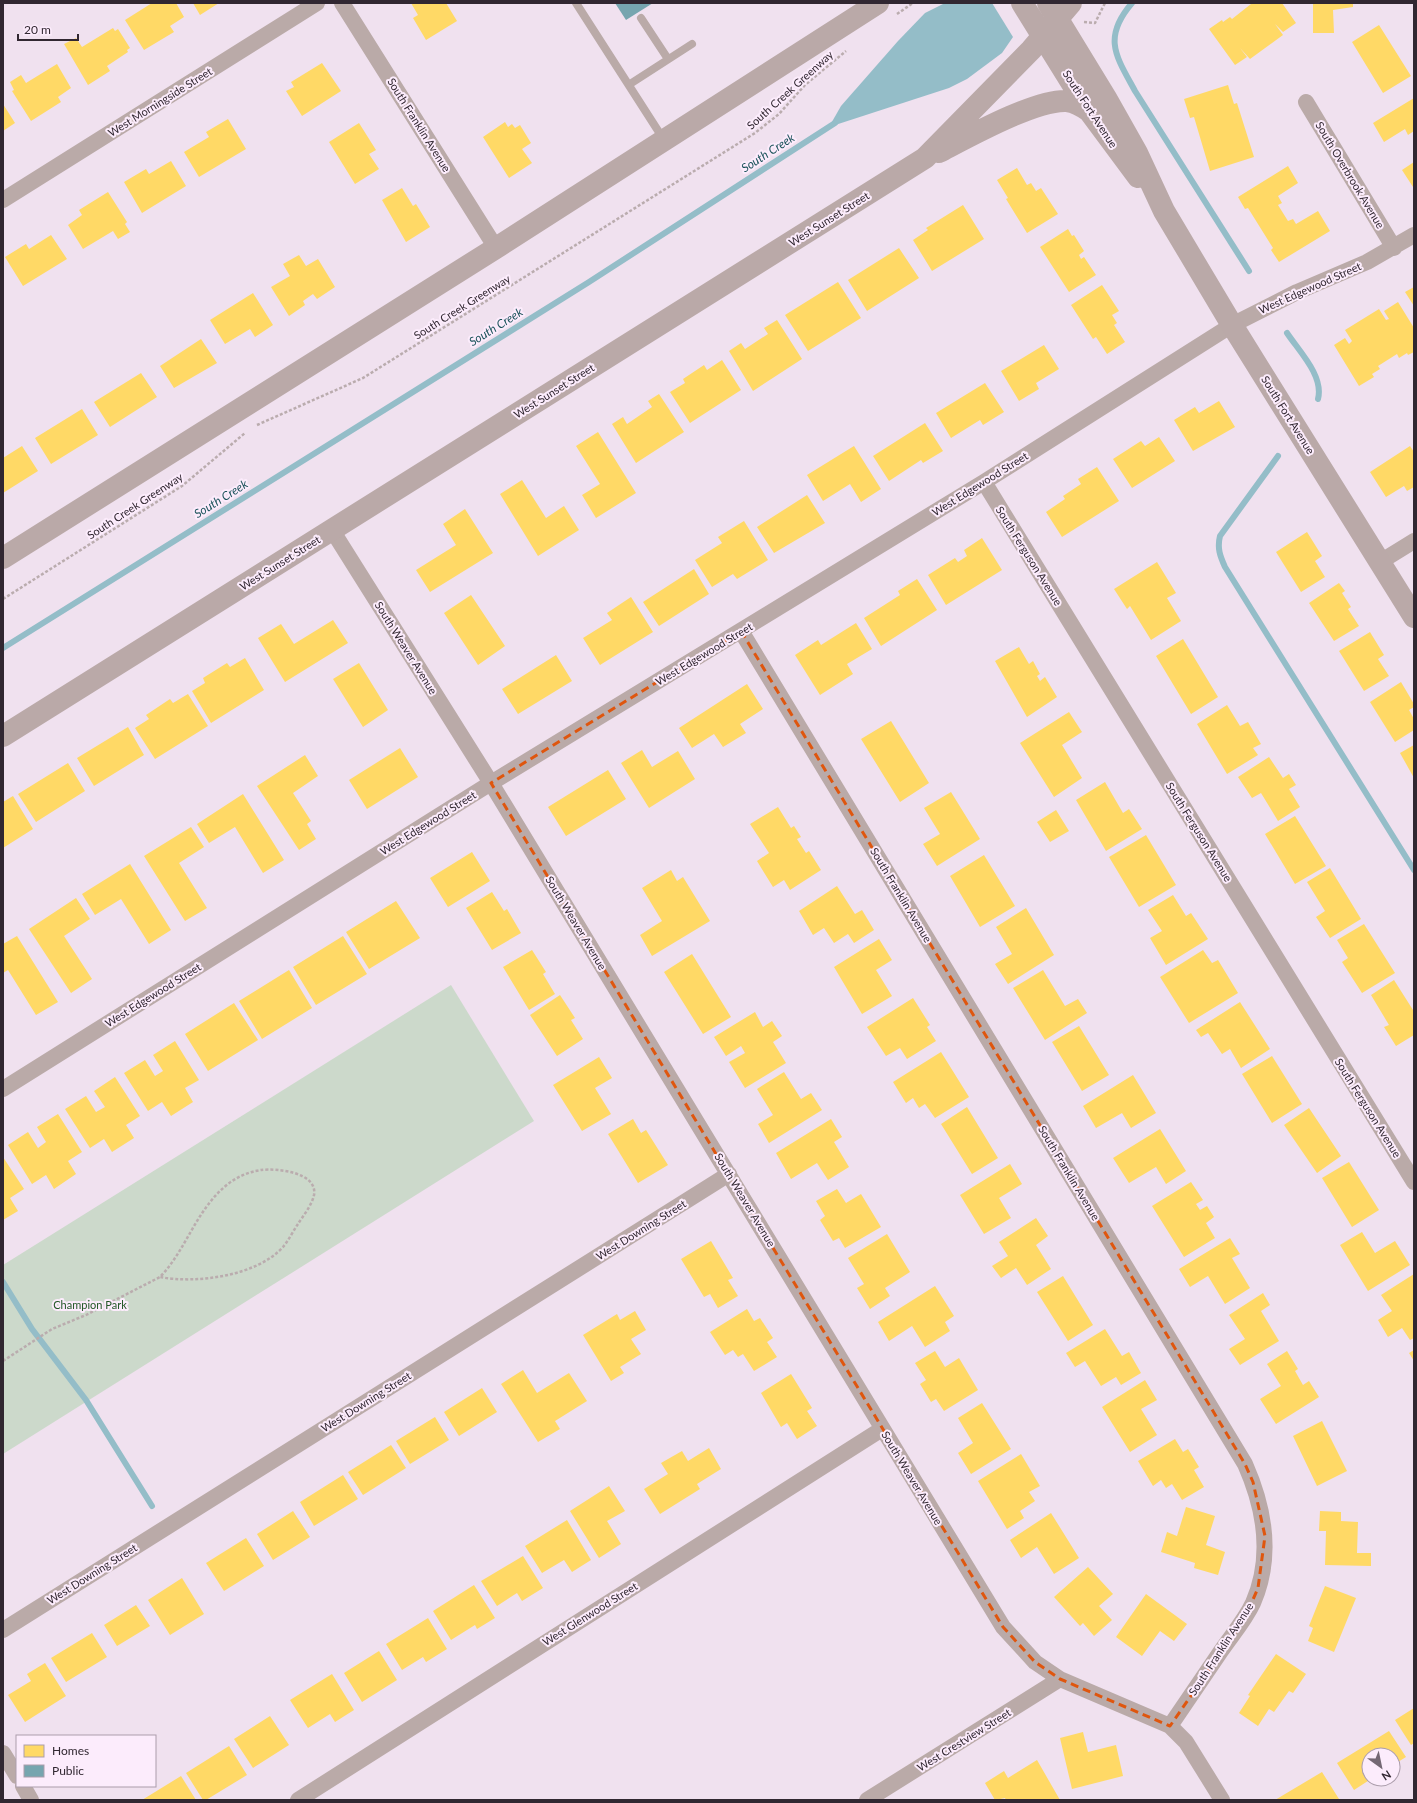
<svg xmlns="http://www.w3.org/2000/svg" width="1417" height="1803" font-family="Lato,sans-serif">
<rect width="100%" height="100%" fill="#f0e1ef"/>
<!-- green -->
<path fill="#ccd9cb" d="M451 985 534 1121 3 1454V1265Z"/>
<!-- water -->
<path fill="#94bdc8" d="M945 3H992L1013 37 1002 53 967 79 949 88 829 127 841 106 898 41 925 13Z"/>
<!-- homes -->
<path fill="#ffd966" d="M152 3H176L184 17 170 26 174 32 144 50 125 20Z
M193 3H219L200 15Z
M411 3H446L457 21 426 40 413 18 418 15Z
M1250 3H1282L1296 23 1283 32 1275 24 1283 35 1250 59 1240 48 1247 57 1235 65 1209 29 1222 20 1223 22 1230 17 1232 19 1251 4Z
M1313 3H1353V7L1333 10 1334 33H1313Z
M1379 25 1411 76 1383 93 1352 42Z
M113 28 115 31 118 29 130 48 127 50 128 52 107 66 110 71 88 85 64 44 76 38 82 47Z
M322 63 341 91 302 116 286 91 294 87 291 82Z
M57 64 71 88 58 97 61 102 31 121 12 91 14 90 10 82 21 75 26 83Z
M1228 85 1234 104 1237 103 1254 157 1210 171 1194 117 1190 118 1184 99Z
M1414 98V131L1408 135 1405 129 1384 142 1373 123Z
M3 104 15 123 3 131Z
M228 119 246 149 199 177 184 152 209 137 206 132Z
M505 122 508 127 512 124 515 128 520 125 531 143 522 149 532 163 509 178 483 137Z
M359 123 376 150 369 154 379 169 355 184 329 142Z
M171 161 186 186 142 213 124 182 146 169 149 174Z
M1414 162V186L1413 187 1402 170Z
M1288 166 1298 183 1278 196 1282 203 1278 205 1288 221 1293 219 1296 224 1318 211 1330 231 1279 262 1271 250 1273 248 1248 208 1245 209 1238 197Z
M1017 168 1027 185 1031 183 1036 191 1041 188 1058 214 1027 233 1006 199 1008 198 997 180Z
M402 188 413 206 416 204 430 227 406 242 382 200Z
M108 192 127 222 125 224 130 232 118 239 113 231 83 249 68 225 82 215 79 210Z
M963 205 984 239 932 271 913 240 928 230 926 228Z
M1068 229 1072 236 1074 235 1084 251 1079 255 1081 259 1084 257 1096 275 1069 292 1040 247Z
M51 235 67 259 23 286 5 257 26 244 29 249Z
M899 248 919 278 867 311 848 280Z
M299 255 306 266 318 259 335 287 317 299 313 294 303 301 305 305 289 316 271 287 290 276 283 264Z
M838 282 861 318 808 351 785 315Z
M1102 285 1119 311 1112 315 1117 323 1114 325 1125 342 1107 354 1096 337 1093 339 1071 305Z
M1414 287V306L1405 292Z
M253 293 273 325 255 337 250 329 225 344 210 320Z
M1398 302 1414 328V352L1408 355 1407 353 1399 358 1397 354 1378 366 1380 369 1372 374 1374 377 1359 386 1334 345 1345 338 1349 344 1352 341 1345 330 1379 309 1386 320 1389 319 1384 311Z
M777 320 802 359 753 391 729 351 741 343 745 349 768 334 764 328Z
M201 339 217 363 174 388 160 366Z
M1044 345 1059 369 1036 383 1039 389 1019 401 1001 371Z
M722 360 741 390 690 423 670 392 685 383 683 379 704 365 707 370Z
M141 373 157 397 110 427 94 402Z
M985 383 1004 412 983 425 980 420 951 438 936 413Z
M659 394 684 432 636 463 612 424 623 417 627 424 652 407 648 401Z
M1219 401 1235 427 1193 451 1174 420 1195 407 1199 413Z
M82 409 98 435 51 464 35 438Z
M925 423 943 451 923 463 921 460 889 481 873 456Z
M598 432 636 493 596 518 582 495 600 484 576 446Z
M1159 437 1175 461 1132 488 1113 459 1141 441 1145 446Z
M22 446 38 471 3 493V458Z
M854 446 881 489 861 502 850 484 823 501 807 475Z
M1410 446 1414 452V487L1407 491 1404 486 1386 497 1370 472Z
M1097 467 1119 501 1062 537 1046 512 1065 499 1063 496 1081 484 1078 479Z
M522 480 546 518 564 506 579 530 538 556 500 494Z
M807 495 825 523 774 553 757 527Z
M465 509 493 553 430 592 416 570 456 545 443 524Z
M744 521 768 560 737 579 733 574 712 587 695 560 722 543 718 537Z
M1307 532 1322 556 1315 561 1325 577 1301 592 1276 552Z
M982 538 1002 570 946 605 928 575 955 558 958 562 967 556 964 550Z
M1157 562 1176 593 1167 598 1181 621 1151 640 1130 606 1127 609 1114 589Z
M694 569 709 594 659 626 643 602Z
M917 579 937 610 881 646 864 618 900 595 898 591Z
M1339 583 1345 591 1342 593 1351 607 1348 609 1359 626 1334 641 1309 603Z
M471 595 505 646 478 665 444 613Z
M631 597 653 632 600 665 583 638 612 620 607 613Z
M333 620 348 643 285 682 258 638 281 624 294 644Z
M856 623 872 649 847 664 853 674 820 695 795 655 818 640 821 645Z
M1370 632 1384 655 1378 659 1389 676 1364 691 1339 651Z
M1183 639 1218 697 1191 714 1156 656Z
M1019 647 1029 664 1033 661 1040 674 1037 676 1040 681 1045 677 1057 697 1027 717 995 661Z
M556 655 572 681 518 714 502 689Z
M245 658 264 690 211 723 192 691 205 683 203 678 227 663 230 667Z
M359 663 388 710 363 727 333 679Z
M1401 682 1414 704V707L1409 710 1414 719V730L1395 742 1370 702Z
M747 684 763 709 740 724 746 733 723 747 714 734 692 748 679 728Z
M188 694 208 726 155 759 135 728 149 719 146 715 170 699 173 703Z
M1227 705 1240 726 1248 722 1261 744 1253 748 1258 755 1227 774 1197 724Z
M1069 712 1082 732 1062 745 1082 778 1054 797 1020 743Z
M891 721 929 783 900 802 861 739Z
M128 727 144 755 94 786 77 758Z
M1414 745V778L1400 753Z
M400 748 418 777 367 809 349 780Z
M642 750 652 767 678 751 695 779 649 808 621 763Z
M305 755 318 776 293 793 311 821 307 824 316 839 299 850 257 786Z
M1269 757 1283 778 1289 774 1296 785 1289 789 1300 807 1278 821 1261 793 1252 798 1238 777Z
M68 763 85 791 36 822 18 794Z
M608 770 626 799 566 836 548 807Z
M1105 782 1123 813 1129 809 1142 829 1106 851 1076 800Z
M951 792 980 839 937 866 923 844 940 834 924 808Z
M243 794 284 860 263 873 235 827 209 843 197 824Z
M13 796 33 829 3 848V802Z
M778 807 791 828 794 826 801 837 797 839 806 853 809 851 821 870 790 890 784 880 773 887 757 861 769 853 750 824Z
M1056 810 1069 831 1050 842 1037 822Z
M1295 816 1326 866 1295 884 1265 834Z
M191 827 204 847 179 863 207 908 185 921 144 856Z
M1146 835 1176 885 1139 907 1109 857Z
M472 852 490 881 448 907 430 878Z
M984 855 1015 906 980 927 950 876Z
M130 864 171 930 149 944 121 899 95 915 82 894Z
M1330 868 1361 919 1330 938 1316 917 1325 911 1307 882Z
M671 870 677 881 683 877 710 921 652 956 640 935 662 921 642 888Z
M837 886 855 914 862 910 874 930 854 943 848 934 834 943 824 928 813 935 799 911Z
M492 892 504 911 507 909 521 933 492 950 466 908Z
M1173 895 1186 916 1191 913 1208 939 1166 965 1150 938 1162 931 1148 910Z
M76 898 90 919 64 936 92 979 71 993 29 929Z
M396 901 420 938 369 969 346 932Z
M1026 908 1054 955 1008 984 995 964 1012 954 996 927Z
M1364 924 1395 973 1362 993 1342 962 1348 958 1337 940Z
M17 936 58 1002 36 1015 8 970 3 973V944Z
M343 936 367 974 316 1005 293 967Z
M879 939 892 960 876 970 892 996 862 1014 834 967Z
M532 950 546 972 543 974 555 994 529 1010 503 967Z
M1203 950 1212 963 1218 960 1238 993 1189 1023 1160 977Z
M692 954 731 1017 703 1034 664 972Z
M289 970 312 1008 262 1039 239 1001Z
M1043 970 1065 1006 1078 999 1087 1013 1045 1040 1013 988Z
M1394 980 1413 1010 1414 1009V1035L1396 1046 1384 1027 1389 1025 1371 995Z
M560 995 575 1018 571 1020 583 1039 557 1056 530 1015Z
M913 998 930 1025 927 1027 936 1041 907 1059 900 1048 886 1056 867 1027Z
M1240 1002 1270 1049 1241 1068 1230 1049 1222 1054 1208 1033 1201 1037 1196 1030Z
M234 1003 258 1040 208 1071 185 1034Z
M755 1012 763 1027 772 1021 782 1036 773 1042 786 1063 745 1088 729 1062 745 1053 741 1046 726 1056 714 1037Z
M1079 1026 1109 1075 1082 1091 1052 1042Z
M175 1041 199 1080 185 1088 193 1102 171 1116 162 1102 148 1111 124 1073 145 1060 155 1076 163 1071 153 1055Z
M941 1052 969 1097 935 1118 925 1104 919 1108 913 1098 906 1103 893 1082Z
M1272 1056 1302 1104 1272 1123 1242 1074Z
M599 1057 612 1078 595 1088 611 1114 582 1131 553 1085Z
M784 1072 801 1099 811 1093 822 1110 769 1143 758 1124 773 1115 757 1089Z
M1133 1075 1156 1113 1131 1128 1122 1113 1096 1128 1083 1106Z
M115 1077 140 1116 126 1125 134 1138 112 1152 104 1139 90 1148 65 1109 86 1096 96 1112 105 1107 94 1091Z
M967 1107 998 1158 972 1174 941 1124Z
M1309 1108 1341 1156 1317 1173 1284 1125Z
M58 1114 82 1152 68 1161 76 1174 54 1189 46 1175 32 1184 8 1145 28 1132 38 1148 46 1142 37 1127Z
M633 1119 641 1133 646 1130 668 1165 638 1183 608 1134Z
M831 1119 842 1137 834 1142 849 1167 828 1180 817 1163 791 1179 776 1153Z
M1160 1129 1186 1171 1166 1184 1156 1167 1129 1183 1113 1158Z
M3 1157 24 1189 10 1198 18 1211 3 1220Z
M1349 1162 1379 1210 1352 1227 1322 1178Z
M1010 1164 1022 1184 999 1198 1011 1218 984 1234 960 1195Z
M1191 1182 1203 1200 1196 1204 1200 1210 1207 1206 1214 1217 1206 1223 1215 1238 1184 1257 1152 1206Z
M837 1189 846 1203 861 1194 881 1227 845 1248 839 1238 833 1241 820 1220 825 1216 816 1201Z
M1036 1218 1048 1236 1036 1245 1051 1269 1027 1285 1016 1268 1001 1278 992 1266 1008 1256 999 1242Z
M1362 1232 1375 1253 1395 1241 1410 1265 1368 1291 1340 1245Z
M887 1234 910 1272 885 1288 890 1296 870 1309 857 1288 864 1284 848 1258Z
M1230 1238 1240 1254 1232 1258 1250 1288 1225 1304 1208 1276 1190 1287 1179 1269Z
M711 1241 733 1278 728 1280 738 1296 718 1308 710 1294 704 1297 681 1259Z
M1414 1274V1338L1410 1340 1402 1328 1388 1337 1378 1320 1392 1311 1381 1295Z
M1063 1276 1093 1325 1068 1341 1037 1292Z
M935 1286 954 1316 945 1322 950 1331 925 1347 912 1326 889 1341 878 1322Z
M1263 1293 1270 1305 1261 1311 1279 1341 1240 1365 1229 1349 1245 1339 1229 1315Z
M747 1309 754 1321 760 1318 773 1338 767 1342 777 1357 754 1371 743 1354 738 1357 733 1350 725 1355 710 1332Z
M635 1311 646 1330 631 1339 641 1354 620 1367 624 1373 611 1381 583 1335 617 1314 620 1320Z
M1105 1329 1122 1356 1129 1352 1141 1373 1121 1385 1116 1377 1101 1386 1085 1361 1075 1367 1066 1353Z
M1414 1350V1361L1409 1353Z
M935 1351 945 1367 959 1358 978 1390 944 1411 936 1399 931 1402 920 1384 926 1380 915 1363Z
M1287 1351 1298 1369 1295 1371 1303 1385 1309 1381 1319 1397 1276 1424 1260 1399 1281 1386 1267 1364Z
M523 1370 537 1393 569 1373 587 1401 555 1421 560 1429 538 1442 501 1384Z
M791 1374 812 1408 807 1411 817 1426 797 1439 787 1423 781 1427 761 1393Z
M1145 1380 1157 1400 1141 1409 1157 1435 1130 1452 1102 1407Z
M482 1388 497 1412 459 1436 444 1412Z
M982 1403 1011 1449 971 1474 958 1453 973 1443 958 1418Z
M435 1417 449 1440 410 1464 396 1441Z
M1322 1421 1347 1471 1317 1486 1293 1436Z
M1175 1439 1183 1452 1188 1449 1199 1467 1194 1470 1204 1487 1182 1500 1172 1484 1166 1488 1161 1480 1153 1486 1138 1461Z
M391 1445 406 1468 363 1495 348 1472Z
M709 1448 721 1469 697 1484 700 1489 660 1514 644 1489 668 1474 661 1463 682 1451 688 1461Z
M1021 1454 1040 1486 1029 1492 1035 1501 1020 1511 1024 1518 1007 1529 978 1481Z
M343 1475 358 1499 314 1526 300 1502Z
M609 1486 625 1511 607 1521 621 1544 599 1558 570 1511Z
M1186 1507 1215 1516 1206 1545 1225 1552 1218 1575 1194 1568 1195 1563 1161 1552 1167 1532 1177 1536Z
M293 1511 310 1537 273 1560 257 1534Z
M1320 1511 1341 1512V1521L1358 1522 1357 1553H1371V1566L1325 1565 1326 1531H1319Z
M1051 1513 1079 1558 1054 1574 1037 1547 1021 1558 1010 1540Z
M567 1520 591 1560 572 1572 564 1560 542 1573 525 1546Z
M246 1538 264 1566 224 1591 206 1563Z
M523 1556 543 1588 522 1601 517 1593 497 1606 481 1581Z
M1088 1567 1113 1594 1099 1606 1112 1620 1094 1636 1083 1623 1080 1626 1054 1597Z
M182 1578 204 1614 170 1635 148 1600Z
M474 1585 495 1618 477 1629 475 1625 451 1640 433 1611Z
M1325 1586 1356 1598 1334 1652 1308 1641 1313 1628 1309 1626Z
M1146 1594 1187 1624 1174 1641 1160 1631 1142 1656 1116 1637Z
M136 1605 150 1626 117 1646 104 1625Z
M428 1618 447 1649 426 1662 423 1657 402 1670 386 1644Z
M92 1633 107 1657 66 1682 51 1658Z
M379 1651 397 1680 362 1702 344 1673Z
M1276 1654 1306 1674 1293 1693 1289 1691 1274 1712 1269 1709 1258 1726 1239 1713 1250 1696 1248 1695Z
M45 1663 66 1696 25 1722 8 1695 31 1681 27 1674Z
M332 1674 354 1710 335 1722 330 1714 308 1728 290 1700Z
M1414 1708V1743L1411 1745 1395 1720Z
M270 1716 289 1745 253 1768 234 1739Z
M1389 1731 1406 1757 1393 1765V1755H1369V1779H1371L1354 1790 1337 1763Z
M1083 1732 1088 1752 1116 1745 1123 1776 1072 1789 1060 1738Z
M229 1746 247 1775 206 1800H203L186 1773Z
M1037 1760 1060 1800H1006L1005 1798 995 1800 985 1783 1004 1771 1008 1778Z
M1322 1772 1339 1799 1275 1800Z
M181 1776 196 1800H142Z"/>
<!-- public -->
<path fill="#76a5af" d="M615 3H653L626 20Z"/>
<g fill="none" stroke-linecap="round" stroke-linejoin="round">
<!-- stream -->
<path stroke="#94bdc8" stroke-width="6" d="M1132 3C1102 38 1116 56 1135 91L1249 271
M1287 333C1299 351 1324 376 1318 399
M1278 456 1220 536C1217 548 1220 556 1225 567L1414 870
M3 648 589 282 835 123
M3 1282 32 1329 86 1400 152 1506"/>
<!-- path -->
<path stroke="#baacae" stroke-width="2.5" stroke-dasharray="3 2" stroke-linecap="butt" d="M897 14 913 3
M1084 22 1095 23 1105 3
M257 425 363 378 755 133 779 114 805 85 846 51
M3 599 182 486 245 433
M3 1361 52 1329 86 1315 160 1277C187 1249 196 1209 228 1184 237 1177 248 1172 261 1170 276 1168 318 1172 314 1195 312 1205 303 1216 298 1224 293 1231 289 1240 283 1247 257 1276 196 1284 160 1277"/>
<!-- lane -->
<path stroke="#baaaa8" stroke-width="8" d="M576 3 664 140
M641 18 668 59
M630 84 692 44"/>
<!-- street -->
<path stroke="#baaaa8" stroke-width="16" d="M342 3 496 248
M1306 102 1394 248
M3 200 317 3
M984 482 1414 1182
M332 530 491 783 1003 1627 1035 1662 1060 1679 1170 1726 1186 1742 1222 1800
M1380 562 1414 541
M741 631 1245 1464C1265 1509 1273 1557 1253 1603 1245 1620 1232 1635 1221 1651 1204 1676 1187 1701 1170 1726
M3 1089 491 783 984 482 1232 325 1297 292 1367 262 1414 235
M3 1630 729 1174
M3 1753 17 1776
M23 1786 31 1800
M298 1800 882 1429
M867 1800 1060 1679"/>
<!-- secondary -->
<path stroke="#baa9a8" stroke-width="22" d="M1022 3 1089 111 1138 177
M1048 3 1106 98 1137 153 1164 211 1232 325 1414 617
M939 152C968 137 1036 99 1067 101 1075 102 1082 106 1089 111
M3 558 496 248 878 3
M3 736 925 158 1031 50 1071 3"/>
</g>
<!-- marked area -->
<path fill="none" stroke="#df560e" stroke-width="3" stroke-dasharray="8 5" stroke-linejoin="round" d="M741 631 1245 1464 1253 1482 1265 1536 1258 1588 1245 1618 1170 1726 1060 1679 1035 1662 1003 1627 491 783Z"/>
<g text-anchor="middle" stroke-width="4" stroke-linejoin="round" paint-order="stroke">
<!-- street labels -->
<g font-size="11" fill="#312731" stroke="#fcecfc">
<text transform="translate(790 90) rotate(-42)" y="4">South Creek Greenway</text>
<text transform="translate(160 102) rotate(-32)" y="4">West Morningside Street</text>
<text transform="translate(1090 109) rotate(57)" y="4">South Fort Avenue</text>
<text transform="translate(419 125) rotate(58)" y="4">South Franklin Avenue</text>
<text transform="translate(1350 175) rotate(59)" y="4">South Overbrook Avenue</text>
<text transform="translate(829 219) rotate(-32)" y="4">West Sunset Street</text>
<text transform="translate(1310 288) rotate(-24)" y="4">West Edgewood Street</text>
<text transform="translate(462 307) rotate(-32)" y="4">South Creek Greenway</text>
<text transform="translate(554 391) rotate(-32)" y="4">West Sunset Street</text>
<text transform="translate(1288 415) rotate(58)" y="4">South Fort Avenue</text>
<text transform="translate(980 484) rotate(-32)" y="4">West Edgewood Street</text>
<text transform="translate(135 506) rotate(-33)" y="4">South Creek Greenway</text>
<text transform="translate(1029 556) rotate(58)" y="4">South Ferguson Avenue</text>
<text transform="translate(280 563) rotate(-32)" y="4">West Sunset Street</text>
<text transform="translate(406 648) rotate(58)" y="4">South Weaver Avenue</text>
<text transform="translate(704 654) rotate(-31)" y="4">West Edgewood Street</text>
<text transform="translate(428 823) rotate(-32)" y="4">West Edgewood Street</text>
<text transform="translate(1199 832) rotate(58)" y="4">South Ferguson Avenue</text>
<text transform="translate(901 895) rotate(59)" y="4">South Franklin Avenue</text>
<text transform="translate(576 923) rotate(59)" y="4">South Weaver Avenue</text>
<text transform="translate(153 995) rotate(-32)" y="4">West Edgewood Street</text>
<text transform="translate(1368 1108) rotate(58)" y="4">South Ferguson Avenue</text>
<text transform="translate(1069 1173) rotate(59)" y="4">South Franklin Avenue</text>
<text transform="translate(745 1200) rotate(59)" y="4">South Weaver Avenue</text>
<text transform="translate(641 1230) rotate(-32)" y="4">West Downing Street</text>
<text transform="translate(366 1402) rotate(-32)" y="4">West Downing Street</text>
<text transform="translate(912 1478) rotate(59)" y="4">South Weaver Avenue</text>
<text transform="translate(92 1574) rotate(-32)" y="4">West Downing Street</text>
<text transform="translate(590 1614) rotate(-32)" y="4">West Glenwood Street</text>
<text transform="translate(1221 1649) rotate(-57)" y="4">South Franklin Avenue</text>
<text transform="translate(964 1740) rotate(-32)" y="4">West Crestview Street</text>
</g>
<!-- park labels -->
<g font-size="11" fill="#205624" stroke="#fcecfc">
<text x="90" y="1309">Champion Park</text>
</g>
<!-- water labels -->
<g font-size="12" font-style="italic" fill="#1c535b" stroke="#fcecfc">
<text transform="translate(768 153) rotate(-33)" y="4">South Creek</text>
<text transform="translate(496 327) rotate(-32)" y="4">South Creek</text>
<text transform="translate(221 499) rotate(-32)" y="4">South Creek</text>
</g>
</g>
<!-- border -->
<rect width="1417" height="1803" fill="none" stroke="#312731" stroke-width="8"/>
<!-- legend -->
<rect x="16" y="1735" width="140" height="52" fill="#fcecfc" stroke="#ab9dab"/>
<rect x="24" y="1745" width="20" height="12" fill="#ffd966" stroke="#ab9dab"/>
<text x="52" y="1755" font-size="12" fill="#312731">Homes</text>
<rect x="24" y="1765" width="20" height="12" fill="#76a5af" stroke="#ab9dab"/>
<text x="52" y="1775" font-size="12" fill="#312731">Public</text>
<!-- north arrow -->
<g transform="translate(1381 1767) rotate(147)"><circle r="19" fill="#fcecfc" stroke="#ab9dab"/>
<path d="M0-3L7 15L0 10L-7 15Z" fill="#746874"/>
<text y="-6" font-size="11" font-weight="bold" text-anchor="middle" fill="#312731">N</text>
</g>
<!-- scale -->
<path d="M18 34v6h60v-6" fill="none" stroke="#312731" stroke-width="2"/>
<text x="24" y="34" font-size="12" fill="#312731" stroke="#fcecfc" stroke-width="3" paint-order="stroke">20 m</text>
</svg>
